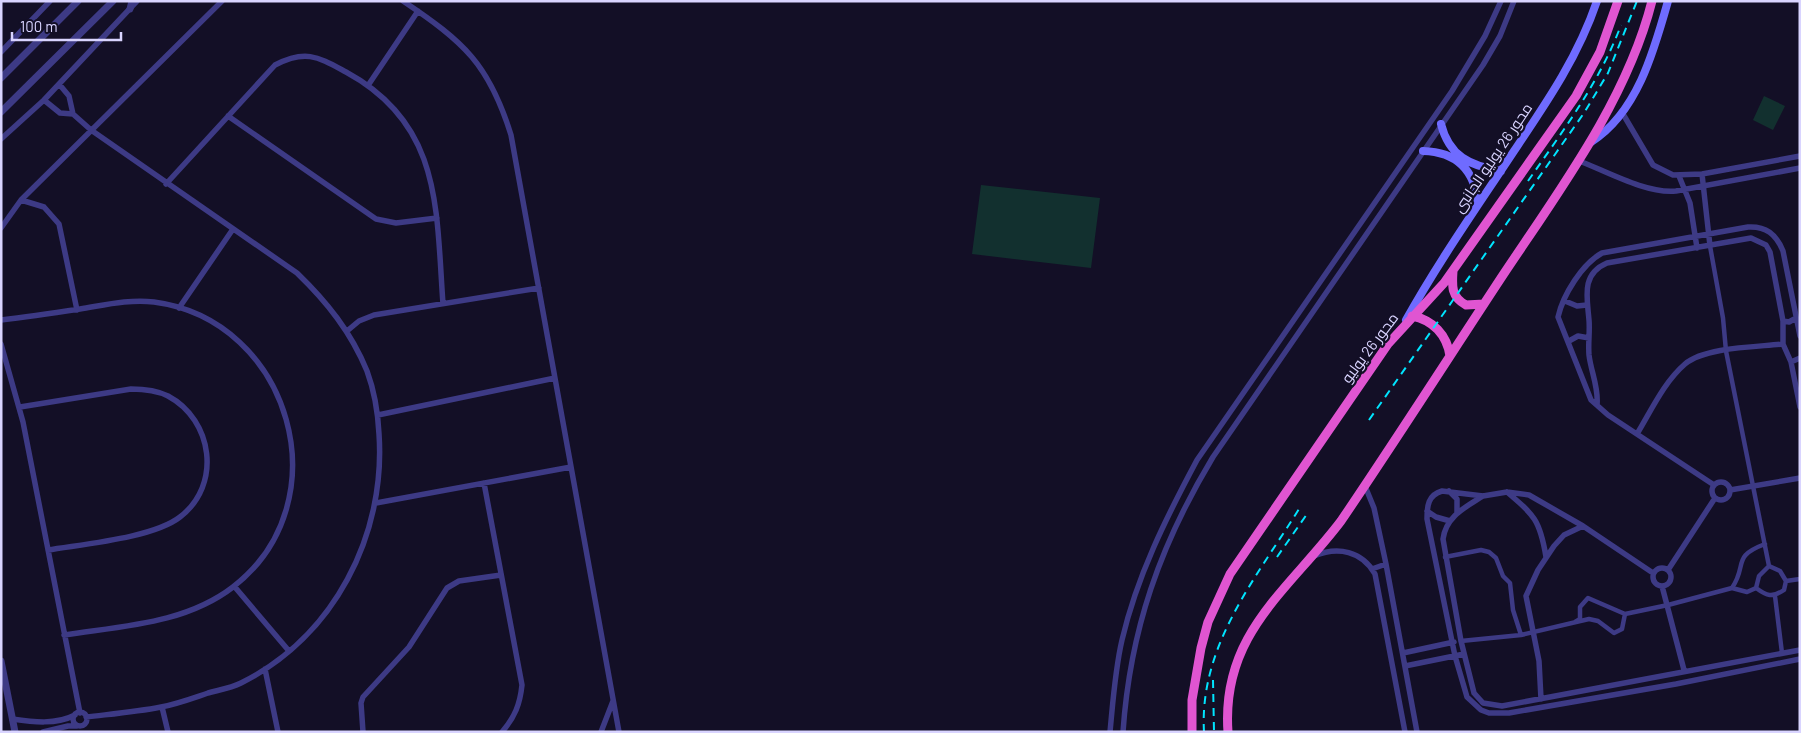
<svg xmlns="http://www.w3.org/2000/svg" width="1801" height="733" font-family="Barlow,Cairo,sans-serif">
<rect width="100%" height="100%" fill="#130f26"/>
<!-- green -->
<path fill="#12302f" d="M1764 96 1785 106 1773 130 1753 120Z
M981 185 1100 198 1091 268 972 254Z"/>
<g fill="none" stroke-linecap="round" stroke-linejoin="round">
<!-- pedestrian -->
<path stroke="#3d3a85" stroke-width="4.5" d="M1710 246 1723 318 1726 351 1769 566
M1445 557 1481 550 1489 552 1496 558 1503 576 1510 583 1513 610 1521 635
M1769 566 1780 571 1786 581 1784 590C1772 598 1767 596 1756 588L1759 576Z
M1786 581 1800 579
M1732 588C1748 564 1731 557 1765 544
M1775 596 1782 653
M1625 614 1668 605 1732 588 1747 592 1756 588
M1461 641 1521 635 1589 619 1598 621 1614 633 1622 629 1625 614 1588 598 1580 607V619L1575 622"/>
<!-- minor -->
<path stroke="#3d3a85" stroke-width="5.5" d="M403 1C464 42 489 64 511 135L619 732
M1 52 50 1
M59 84 69 96 73 114 91 130 297 273C327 302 351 332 367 371 374 390 378 413 379 434 386 535 334 637 241 683 231 688 219 690 208 693 193 698 177 704 161 707 136 712 111 714 86 717
M369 84 418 11
M44 100 60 113 73 114
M1623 114 1653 165 1673 175 1702 174 1800 156
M228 116 376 219 396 223 437 218
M1 139 44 100 137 1
M1577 160C1606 171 1646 194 1676 191L1800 168
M1702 174 1710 246
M1679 176 1690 203 1697 248
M166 184 275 65C306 49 318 57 346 72 442 124 436 208 443 304
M21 200 44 207 59 224 77 310
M1 228 21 200 222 1
M1565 301 1577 306 1587 305
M179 308 233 229
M1 320C27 317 54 313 80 309 105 305 129 299 154 302 291 320 343 502 233 587 185 624 122 626 64 635
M1783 321 1789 322 1796 318
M347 331 359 321 374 315 539 288
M1569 341 1578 336 1589 338
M1 344 23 422 80 713
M1791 362 1800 358
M1597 405C1599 388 1591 372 1589 355 1588 343 1590 331 1589 320 1587 297 1581 274 1607 263L1751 238 1766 245 1770 252 1783 321V344L1791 362 1800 407
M20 407 131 389C143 389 156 390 168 396 213 420 222 485 180 517 153 538 83 544 48 550
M378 415 555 378
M1637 434C1651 411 1664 382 1685 364 1705 347 1757 347 1783 344
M1712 491a9 9 0 1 1 18 0a9 9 0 1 1-18 0Z
M484 483 522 685C520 704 515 717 502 732
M1714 485 1608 415 1591 400 1558 317C1563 295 1582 264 1602 253L1748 227C1766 226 1776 234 1783 251L1800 336
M1365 486 1374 508 1386 564 1417 732
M1730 490 1800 478
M1449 491 1457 499V513
M1507 492C1534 515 1540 520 1546 557
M1483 496C1466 507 1446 516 1443 539L1461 641 1474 693 1483 703 1502 706 1800 650
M376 503 571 467
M1427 511 1436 517 1450 521
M1314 556C1338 546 1362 551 1375 574L1405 732
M1653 577a9 9 0 1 1 18 0a9 9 0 1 1-18 0Z
M1372 569 1386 564
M1668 570 1715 498
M1653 573 1583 526 1529 495 1507 492 1483 496 1442 491C1428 495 1427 506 1427 519L1455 656 1467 697 1481 710 1489 713H1509L1676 684 1800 659
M234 586 289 651
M1662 586 1684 670
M1403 653 1454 642
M1405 666 1464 654
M265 669 278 732
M1541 699 1539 661 1526 596 1538 570 1554 546 1564 535 1583 526
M162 707 168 732
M73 719a7 7 0 1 1 14 0a7 7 0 1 1-14 0Z
M12 719C33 722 56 725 75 715
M43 732 68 726H77
M363 732 361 703 363 697 409 647 447 588 459 581 501 575
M601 732 613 701
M1110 732C1113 701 1115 670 1122 640 1137 576 1166 518 1197 460L1452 91 1485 36 1501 1
M1123 732C1130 630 1160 545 1213 457L1483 65 1500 36 1514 1"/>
<!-- tertiary -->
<path stroke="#3d3a85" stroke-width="7" d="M130 9 132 1
M1 78 78 1
M1 112 113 1
M1 661 15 732"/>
<!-- secondary -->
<path stroke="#6f6bff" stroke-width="8" d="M1441 124C1449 156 1470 166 1501 171
M1591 142C1637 113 1654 51 1668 1
M1423 151C1458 152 1475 171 1478 204
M1406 320C1439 261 1477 207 1514 151 1547 102 1578 57 1597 1"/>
<!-- trunk -->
<path stroke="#e055d1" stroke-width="9" d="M1453 271C1452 286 1451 297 1466 305L1484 304
M1412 316C1433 320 1447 335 1450 356
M1192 732V700L1201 648 1208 622 1230 574 1388 344 1444 283 1576 96 1600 52 1618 1
M1228 732C1221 634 1288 591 1341 521 1396 440 1449 357 1503 275 1559 191 1627 100 1652 1"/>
<!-- rail -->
<path stroke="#00e5ff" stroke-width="2" stroke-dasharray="8 6" stroke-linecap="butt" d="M1528 181C1562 132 1600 82 1621 25
M1369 420 1584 113 1608 73 1637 1
M1277 557 1307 514
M1213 680 1214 732
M1204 732C1199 646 1256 578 1299 509"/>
</g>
<g text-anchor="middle" stroke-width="4.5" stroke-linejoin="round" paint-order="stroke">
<!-- street labels -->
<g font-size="15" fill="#d9d4ff" stroke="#130f26">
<text transform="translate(1493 158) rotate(-56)" y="5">محور 26 يوليو الجانبى</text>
<text transform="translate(1370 348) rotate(-53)" y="5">محور 26 يوليو</text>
</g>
</g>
<!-- border -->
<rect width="1801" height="733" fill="none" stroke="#d9d4ff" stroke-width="5"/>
<!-- scale -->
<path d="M12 32v8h109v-8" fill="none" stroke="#d9d4ff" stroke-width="2.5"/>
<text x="20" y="32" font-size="15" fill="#d9d4ff" stroke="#130f26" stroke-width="4" paint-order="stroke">100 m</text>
</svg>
